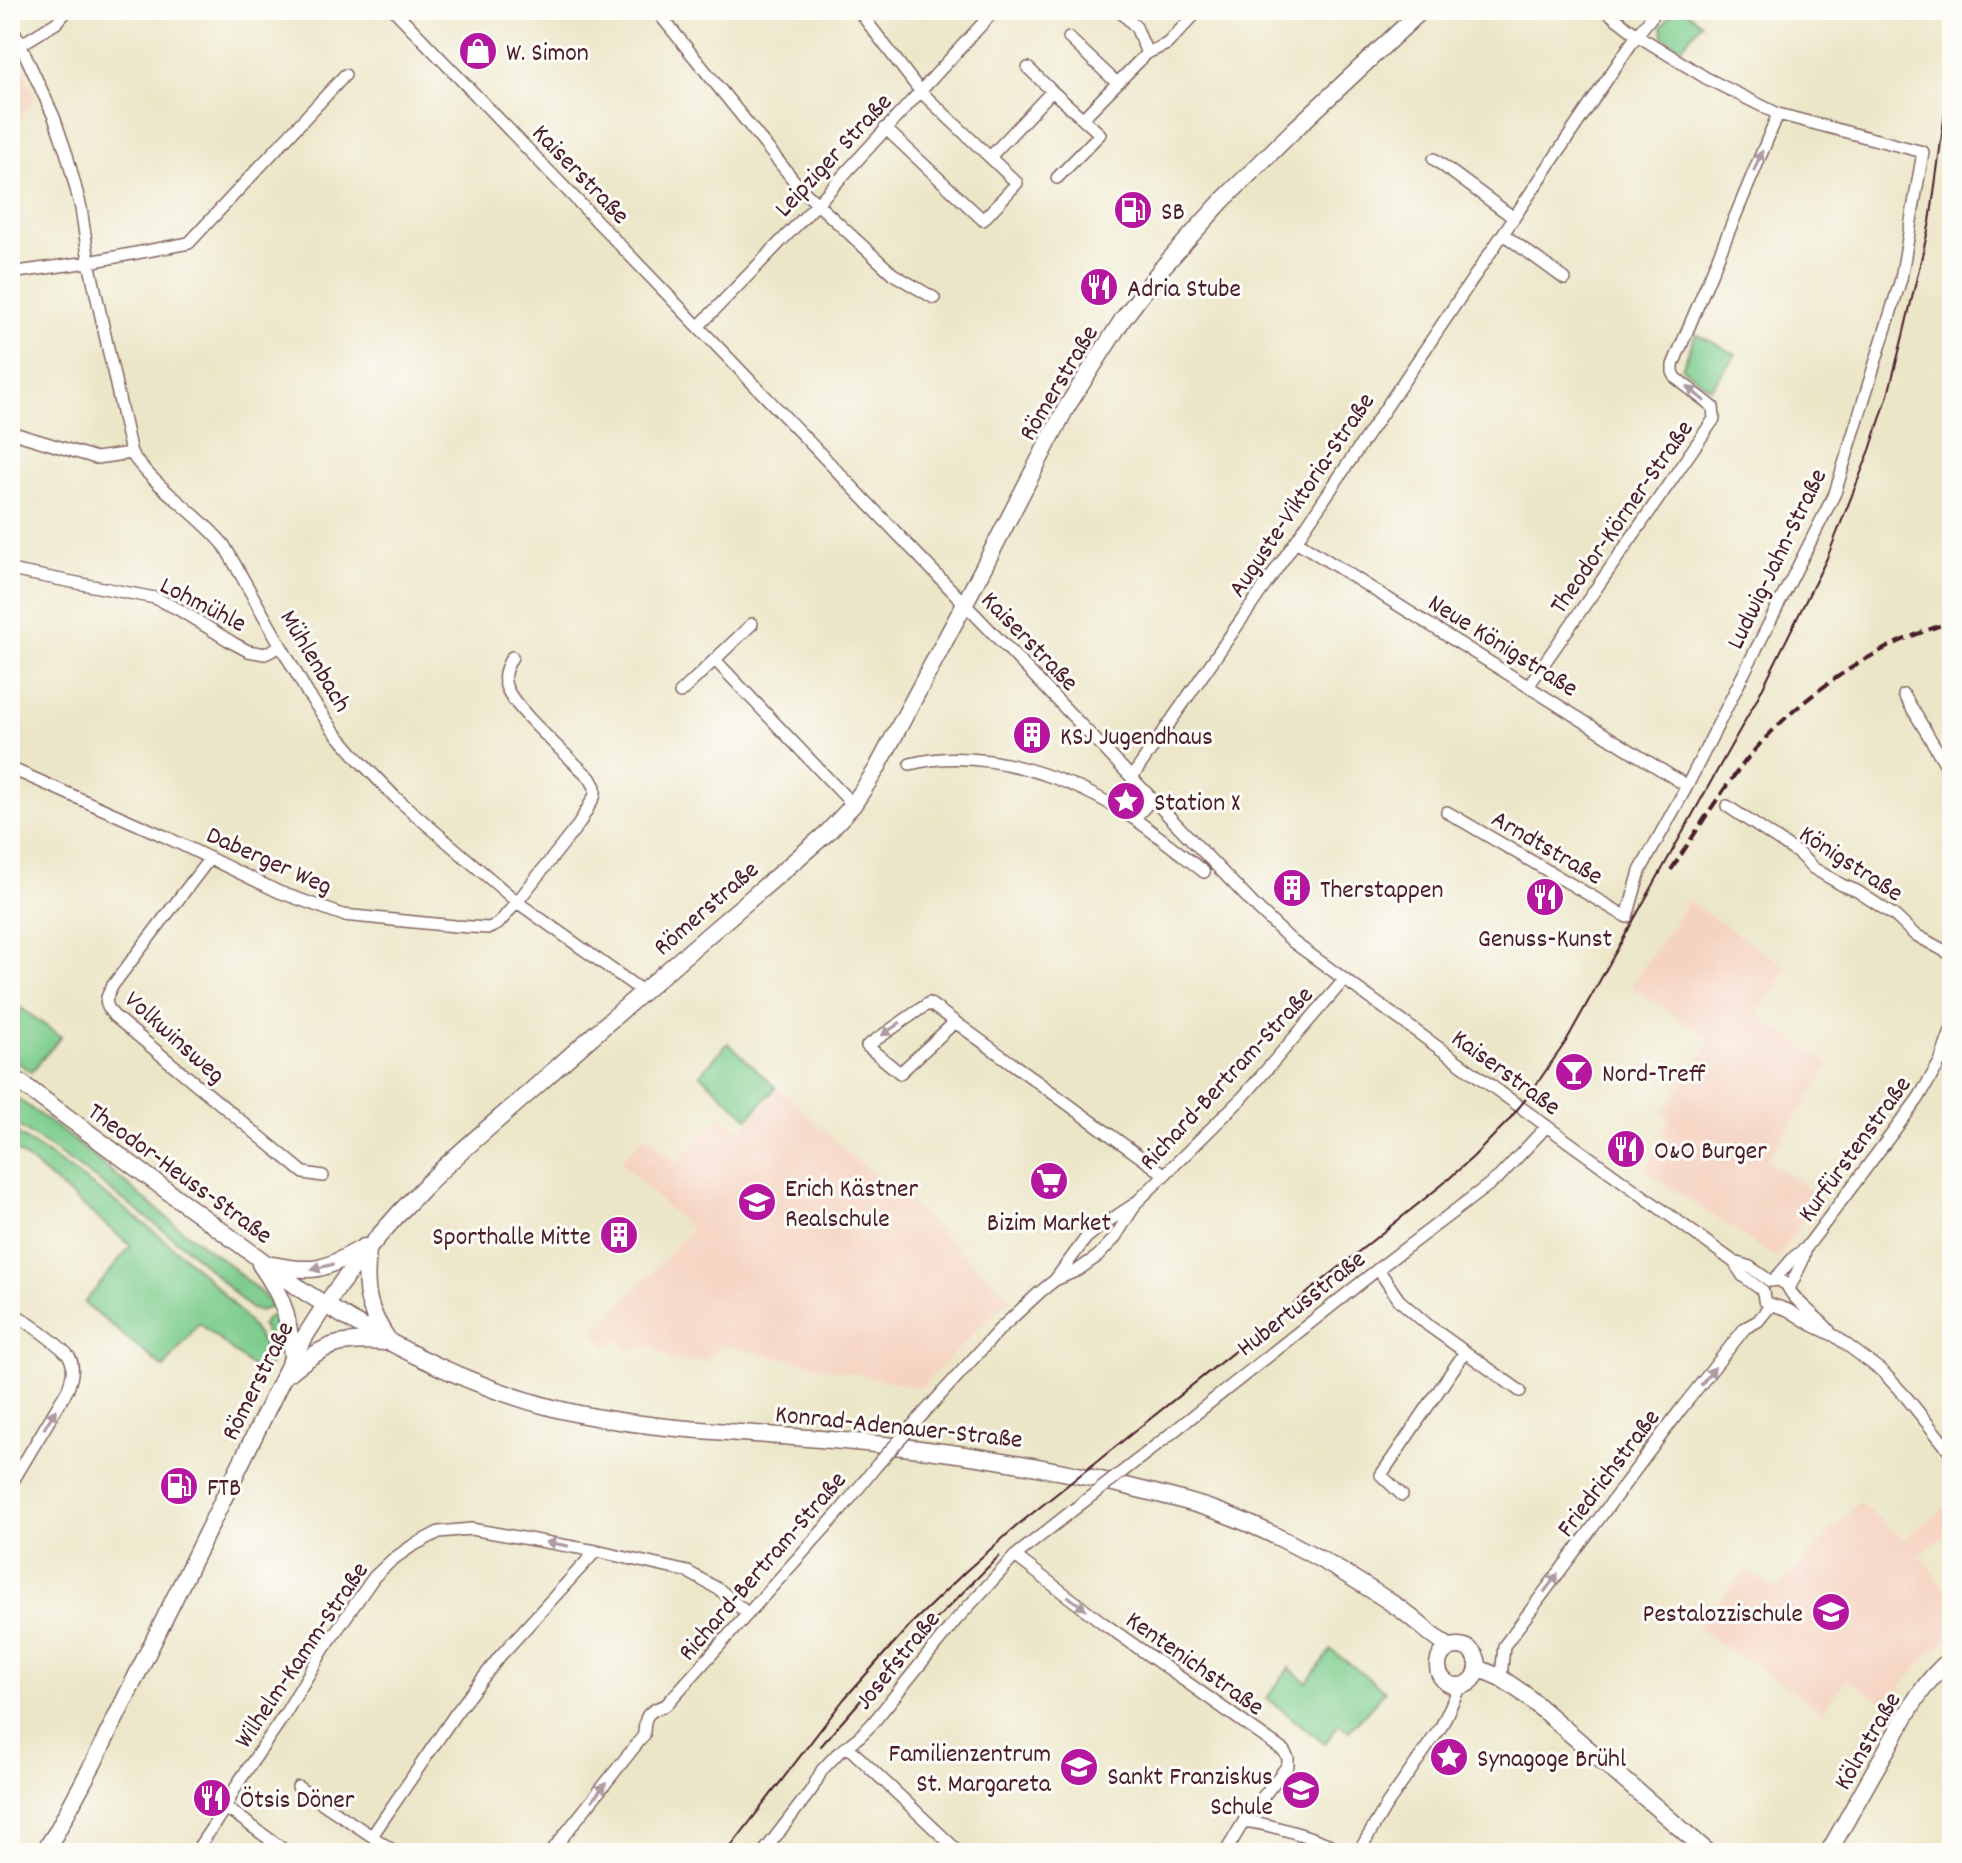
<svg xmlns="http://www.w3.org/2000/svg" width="1962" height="1863" font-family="Dekko,sans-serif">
<rect width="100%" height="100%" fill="#fdfcf7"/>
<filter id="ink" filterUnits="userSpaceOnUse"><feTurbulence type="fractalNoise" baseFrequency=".0125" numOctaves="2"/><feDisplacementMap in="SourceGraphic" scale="16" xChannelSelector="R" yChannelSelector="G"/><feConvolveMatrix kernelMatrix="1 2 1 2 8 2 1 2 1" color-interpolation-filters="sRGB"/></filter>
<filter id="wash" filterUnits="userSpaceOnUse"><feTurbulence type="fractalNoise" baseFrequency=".006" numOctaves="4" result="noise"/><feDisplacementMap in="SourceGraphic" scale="32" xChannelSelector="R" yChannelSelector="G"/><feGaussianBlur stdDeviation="1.8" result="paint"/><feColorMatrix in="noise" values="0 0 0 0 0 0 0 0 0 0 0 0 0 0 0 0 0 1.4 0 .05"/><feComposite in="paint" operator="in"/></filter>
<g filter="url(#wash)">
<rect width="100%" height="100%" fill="#ece6c8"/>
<!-- built -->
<path fill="#f5d3c1" d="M10 42 35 96 10 136Z
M1688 901 1788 968 1757 1015 1831 1065 1767 1160 1819 1196 1777 1259 1645 1170 1667 1137 1661 1133 1670 1118 1663 1113 1711 1040 1631 986Z
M780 1089 856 1160 877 1175 1011 1298 989 1318 921 1388 721 1345 705 1361 669 1360 653 1345 630 1351 618 1339 610 1348 594 1334 691 1230 620 1162 646 1135 676 1163 721 1114 740 1131Z
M1859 1502 1904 1539 1952 1502V1531L1920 1555 1952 1597V1635L1921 1663 1903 1684 1889 1706 1846 1679 1823 1711 1697 1628 1746 1570 1776 1590Z"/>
<!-- green -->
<path fill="#7ecd8d" stroke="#64765c" stroke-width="2" d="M1675 10H1685L1701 23 1681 48 1663 36 1662 26Z
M1696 334 1736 354 1711 388 1682 368Z
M10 1000 61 1037 31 1072 10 1057Z
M728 1043 776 1088 748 1118 700 1074Z
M10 1093 72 1139 177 1226 228 1264 263 1295 272 1307 259 1311 251 1309 189 1250 97 1180 10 1120Z
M10 1129C85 1180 166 1233 228 1299 244 1317 261 1336 270 1359V1362L264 1377 199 1323 164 1368 84 1303 131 1246 10 1145Z
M274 1314 278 1334 274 1352 262 1326 267 1318Z
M1331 1650 1385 1691 1349 1731 1338 1724 1325 1744 1267 1698 1289 1668 1307 1682Z"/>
</g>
<g filter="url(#ink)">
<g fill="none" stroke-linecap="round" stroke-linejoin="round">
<defs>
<path id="minor" d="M394 10 1258 909 1293 942 1734 1262 1750 1267 1770 1281
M656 10 800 188 893 274 934 298
M858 10 920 91 1017 183 983 220 885 128
M1119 10 1136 27 1147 53 1167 44 1199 10
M10 22 54 117 67 155 81 208 89 262 131 453C156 489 196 511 224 545L308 694 334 731 359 760 395 797 517 902 642 991
M1069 38 1117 83
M20 45 56 23 68 10
M1028 68 1052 91
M1083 118 1147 53
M990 157 1052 91 1100 134 1057 178
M1434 159 1514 218
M1503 234 1565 279
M10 273 89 262 189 243 345 75
M699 326 817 204 995 10
M10 432 96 458 131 453
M1296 541 1687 786
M10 570 155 598 178 609 233 643 248 651 265 654 281 646
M715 660 853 805
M1529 685 1714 419 1713 407 1676 378 1673 372V365L1778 114
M680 693 752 624
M1904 695 1952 775
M910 764C983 745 1074 778 1136 820 1159 836 1181 854 1204 872
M10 768 164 836 279 892 343 915 455 926 489 928 498 924 517 902 579 824 595 795V787L590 778C572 760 512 707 506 686 502 675 507 666 512 657
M1132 777 1296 541 1637 35 1657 10
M1727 806 1799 854 1813 868 1842 885 1857 891 1895 916 1914 934 1952 955
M1447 812 1627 917 1640 871 1687 786 1835 493 1901 279 1923 152 1778 114 1706 78 1637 35 1605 10
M1134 819 1152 799
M210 858 113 985C105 999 103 1003 114 1016L304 1173 323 1176
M955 1022 900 1073 867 1046 929 1003 1164 1174
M1734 1262 1743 1276 1763 1291
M1378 1269 1399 1300 1429 1326 1520 1391
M1775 1279 1794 1257 1806 1248 1918 1099 1940 1062 1952 1028
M1055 1280 1086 1238 1101 1226 1136 1203 1243 1097 1344 980
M1770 1281 1779 1280 1787 1285C1792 1300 1817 1316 1829 1330
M1789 1289 1802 1262 1806 1249
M1763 1291 1764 1300 1767 1303 1788 1310 1812 1325 1835 1336 1883 1372 1907 1398 1952 1454
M10 1311C22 1318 64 1347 70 1358 75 1368 71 1380 68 1389L10 1486
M924 1413 999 1330 1040 1292 1055 1280 1078 1270 1098 1256 1114 1239 1134 1207
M1149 1451 1378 1269 1499 1177 1546 1127
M1402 1495 1381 1475 1465 1352
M1015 1556 1103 1623 1284 1751 1288 1758V1765L1244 1821 1225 1853
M1501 1678 1504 1646 1681 1409 1745 1328 1758 1321 1771 1305
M847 1746 960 1853
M298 1787 397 1853
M225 1808 238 1816 288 1853
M1244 1821C1270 1824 1325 1840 1346 1853
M372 1836 456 1713 500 1656 596 1551
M10 1844 25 1853
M195 1853 225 1808 238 1783 285 1714 325 1647 374 1577 392 1560 412 1546 439 1532 471 1529 596 1551 688 1572 720 1590 748 1614
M550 1853 644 1735C644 1716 647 1711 666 1705L841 1510 877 1465
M763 1853 812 1789 822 1770 837 1754 860 1736 872 1724 956 1620 1015 1556 1077 1507
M1358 1853 1386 1806 1441 1727 1460 1686"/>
<path id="secondary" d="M10 1075 302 1290C380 1341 466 1386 557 1409 638 1429 724 1431 807 1438 914 1446 1019 1460 1122 1485 1154 1493 1187 1500 1217 1511 1280 1534 1341 1569 1396 1606 1415 1619 1430 1635 1449 1647
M368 1250C364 1288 366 1309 389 1341
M260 1264C284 1298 289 1317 292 1358
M273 1265C318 1274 324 1269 364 1247
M289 1373C324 1344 339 1339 385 1342
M1438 1666a20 20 0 1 1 40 0a20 20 0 1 1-40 0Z
M1478 1668 1501 1678 1523 1693 1709 1853
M43 1853 56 1833 94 1762 292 1359C327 1295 373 1239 424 1187 460 1150 502 1117 541 1082 635 997 732 915 828 832L853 805 876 770 965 603 1066 408 1123 319 1161 269 1222 201 1295 129 1422 10
M1828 1853C1848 1818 1867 1783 1887 1749 1905 1717 1923 1681 1952 1658"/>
</defs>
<!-- minor casing -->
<use href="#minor" stroke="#836562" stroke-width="14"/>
<!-- secondary casing -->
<use href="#secondary" stroke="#836562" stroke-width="19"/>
<!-- minor -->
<use href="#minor" stroke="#fff" stroke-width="11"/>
<!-- secondary -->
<use href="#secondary" stroke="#fff" stroke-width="16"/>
<!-- tram -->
<path stroke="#4a1f2b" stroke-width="2" d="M821 1746 896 1660 999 1556
M726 1853 844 1699 910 1625 967 1570 1019 1524 1443 1184 1473 1157 1508 1121 1529 1095 1565 1043 1756 701 1827 558 1870 450 1888 395 1903 336 1930 222 1952 61"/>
<!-- rail -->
<path stroke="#4a1f2b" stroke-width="4" stroke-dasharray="12 6" stroke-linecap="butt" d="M1671 870C1695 834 1717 797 1743 764 1782 715 1834 674 1890 646 1910 636 1931 629 1952 621"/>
<defs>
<path id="minor-bridge" d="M877 1465 924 1413
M1077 1507 1149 1451"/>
</defs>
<!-- minor-bridge casing -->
<use href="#minor-bridge" stroke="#836562" stroke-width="14" stroke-linecap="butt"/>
<!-- minor-bridge -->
<use href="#minor-bridge" stroke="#fff" stroke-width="11"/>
</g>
<!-- one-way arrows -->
<defs><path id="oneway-solid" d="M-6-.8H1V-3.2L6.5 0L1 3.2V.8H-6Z" transform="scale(2)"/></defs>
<g fill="#ae9aa0">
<use href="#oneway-solid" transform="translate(1758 161) rotate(-67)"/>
<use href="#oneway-solid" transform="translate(1696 394) rotate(-141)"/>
<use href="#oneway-solid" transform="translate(891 1029) rotate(145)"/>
<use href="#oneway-solid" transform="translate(322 1267) rotate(166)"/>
<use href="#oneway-solid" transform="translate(1708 1376) rotate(-52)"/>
<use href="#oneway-solid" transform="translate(50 1419) rotate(-59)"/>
<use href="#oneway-solid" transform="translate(557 1544) rotate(-170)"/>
<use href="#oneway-solid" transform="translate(1551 1583) rotate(-53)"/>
<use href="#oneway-solid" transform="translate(1077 1603) rotate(37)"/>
<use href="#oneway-solid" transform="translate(599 1792) rotate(-51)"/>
</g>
</g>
<!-- icons -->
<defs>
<symbol id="shop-disc" viewBox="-11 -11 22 22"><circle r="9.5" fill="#b5179e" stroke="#fdfcf7"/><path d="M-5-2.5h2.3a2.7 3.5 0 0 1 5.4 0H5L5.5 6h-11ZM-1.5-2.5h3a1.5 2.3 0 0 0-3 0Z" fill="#fff"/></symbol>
<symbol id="fuel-disc" viewBox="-11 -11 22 22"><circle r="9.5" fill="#b5179e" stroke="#fdfcf7"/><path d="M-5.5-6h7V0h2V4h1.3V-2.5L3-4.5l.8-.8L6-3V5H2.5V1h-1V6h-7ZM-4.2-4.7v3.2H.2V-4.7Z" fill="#fff"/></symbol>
<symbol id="restaurant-disc" viewBox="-11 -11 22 22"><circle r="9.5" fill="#b5179e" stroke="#fdfcf7"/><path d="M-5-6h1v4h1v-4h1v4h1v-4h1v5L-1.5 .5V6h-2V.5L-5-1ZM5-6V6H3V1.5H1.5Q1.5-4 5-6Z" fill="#fff"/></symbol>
<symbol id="building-disc" viewBox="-11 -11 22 22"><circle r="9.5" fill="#b5179e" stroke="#fdfcf7"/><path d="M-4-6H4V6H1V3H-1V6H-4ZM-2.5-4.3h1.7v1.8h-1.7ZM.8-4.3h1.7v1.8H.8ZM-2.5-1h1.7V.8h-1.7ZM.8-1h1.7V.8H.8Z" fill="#fff"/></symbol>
<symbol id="sight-disc" viewBox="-11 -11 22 22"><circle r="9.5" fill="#b5179e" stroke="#fdfcf7"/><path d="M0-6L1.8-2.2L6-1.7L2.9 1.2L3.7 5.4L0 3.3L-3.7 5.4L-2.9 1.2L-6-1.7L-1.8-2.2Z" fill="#fff"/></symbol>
<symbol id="bar-disc" viewBox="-11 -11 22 22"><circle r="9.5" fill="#b5179e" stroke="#fdfcf7"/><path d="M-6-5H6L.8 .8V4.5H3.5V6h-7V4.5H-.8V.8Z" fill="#fff"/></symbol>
<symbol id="supermarket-disc" viewBox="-11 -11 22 22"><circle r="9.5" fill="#b5179e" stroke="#fdfcf7"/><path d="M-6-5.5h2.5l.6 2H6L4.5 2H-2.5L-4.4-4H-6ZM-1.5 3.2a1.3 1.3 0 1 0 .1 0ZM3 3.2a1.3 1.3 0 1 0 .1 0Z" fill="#fff"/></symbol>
<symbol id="school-disc" viewBox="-11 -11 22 22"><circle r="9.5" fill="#b5179e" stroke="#fdfcf7"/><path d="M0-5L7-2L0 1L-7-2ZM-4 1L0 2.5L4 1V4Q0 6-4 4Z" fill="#fff"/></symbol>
</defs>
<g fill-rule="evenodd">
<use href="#shop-disc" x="456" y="29" width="44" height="44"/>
<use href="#fuel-disc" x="1111" y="188" width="44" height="44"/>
<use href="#restaurant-disc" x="1077" y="265" width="44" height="44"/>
<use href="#building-disc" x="1010" y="713" width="44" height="44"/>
<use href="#sight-disc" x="1104" y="779" width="44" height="44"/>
<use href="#building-disc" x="1270" y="866" width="44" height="44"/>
<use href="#restaurant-disc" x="1523" y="875" width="44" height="44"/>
<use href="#bar-disc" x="1552" y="1050" width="44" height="44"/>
<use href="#restaurant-disc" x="1604" y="1127" width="44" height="44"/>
<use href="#supermarket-disc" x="1027" y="1159" width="44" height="44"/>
<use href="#school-disc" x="735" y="1180" width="44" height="44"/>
<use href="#building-disc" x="597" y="1213" width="44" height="44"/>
<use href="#fuel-disc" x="157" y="1464" width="44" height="44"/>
<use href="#school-disc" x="1809" y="1590" width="44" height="44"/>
<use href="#sight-disc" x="1427" y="1735" width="44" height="44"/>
<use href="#school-disc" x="1057" y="1745" width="44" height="44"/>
<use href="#school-disc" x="1279" y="1768" width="44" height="44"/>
<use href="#restaurant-disc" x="190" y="1776" width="44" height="44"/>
</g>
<g text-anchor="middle" stroke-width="6" stroke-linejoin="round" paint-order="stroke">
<!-- poi labels -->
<g font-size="26" fill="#4a1f2b" stroke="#fdfcf7" text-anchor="start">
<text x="506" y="60">W. Simon</text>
<text x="1161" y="219">SB</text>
<text x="1127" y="296">Adria Stube</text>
<text x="1060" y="744">KSJ Jugendhaus</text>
<text x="1154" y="810">Station X</text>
<text x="1320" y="897">Therstappen</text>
<text x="1545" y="946" text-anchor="middle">Genuss-Kunst</text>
<text x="1602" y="1081">Nord-Treff</text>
<text x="1654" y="1158">O&amp;O Burger</text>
<text x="785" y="1196">Erich Kästner<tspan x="785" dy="30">Realschule</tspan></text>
<text x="1049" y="1230" text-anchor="middle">Bizim Market</text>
<text x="591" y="1244" text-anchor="end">Sporthalle Mitte</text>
<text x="207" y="1495">FTB</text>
<text x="1803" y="1621" text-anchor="end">Pestalozzischule</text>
<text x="1051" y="1761" text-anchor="end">Familienzentrum<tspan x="1051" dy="30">St. Margareta</tspan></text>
<text x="1477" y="1766">Synagoge Brühl</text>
<text x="1273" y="1784" text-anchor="end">Sankt Franziskus<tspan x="1273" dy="30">Schule</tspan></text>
<text x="240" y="1807">Ötsis Döner</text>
</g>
<!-- street labels -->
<g font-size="26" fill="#4a1f2b" stroke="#fdfcf7">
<text transform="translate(832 154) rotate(-47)" y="9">Leipziger Straße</text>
<text transform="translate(582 173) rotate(46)" y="9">Kaiserstraße</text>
<text transform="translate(1057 382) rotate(-59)" y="9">Römerstraße</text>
<text transform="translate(1300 494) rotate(-56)" y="9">Auguste-Viktoria-Straße</text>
<text transform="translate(1620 516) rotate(-55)" y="9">Theodor-Körner-Straße</text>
<text transform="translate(1775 558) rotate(-64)" y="9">Ludwig-Jahn-Straße</text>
<text transform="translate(204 603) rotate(27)" y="9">Lohmühle</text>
<text transform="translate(1031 640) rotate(46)" y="9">Kaiserstraße</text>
<text transform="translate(1504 644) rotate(32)" y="9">Neue Königstraße</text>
<text transform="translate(317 660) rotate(59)" y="9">Mühlenbach</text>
<text transform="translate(1548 846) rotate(30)" y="9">Arndtstraße</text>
<text transform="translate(270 859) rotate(24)" y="9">Daberger Weg</text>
<text transform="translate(1852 862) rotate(33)" y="9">Königstraße</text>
<text transform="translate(705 907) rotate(-41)" y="9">Römerstraße</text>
<text transform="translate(176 1036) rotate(42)" y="9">Volkwinsweg</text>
<text transform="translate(1507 1071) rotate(36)" y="9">Kaiserstraße</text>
<text transform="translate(1225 1077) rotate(-47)" y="9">Richard-Bertram-Straße</text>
<text transform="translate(1853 1148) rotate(-54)" y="9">Kurfürstenstraße</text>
<text transform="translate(181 1172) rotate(36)" y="9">Theodor-Heuss-Straße</text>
<text transform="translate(1300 1302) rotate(-38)" y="9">Hubertusstraße</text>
<text transform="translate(256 1380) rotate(-63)" y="9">Römerstraße</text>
<text transform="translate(899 1425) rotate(6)" y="9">Konrad-Adenauer-Straße</text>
<text transform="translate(1607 1472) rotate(-53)" y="9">Friedrichstraße</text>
<text transform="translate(761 1565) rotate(-49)" y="9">Richard-Bertram-Straße</text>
<text transform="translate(300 1654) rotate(-56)" y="9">Wilhelm-Kamm-Straße</text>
<text transform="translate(896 1659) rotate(-51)" y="9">Josefstraße</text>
<text transform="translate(1196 1662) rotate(35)" y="9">Kentenichstraße</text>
<text transform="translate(1866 1740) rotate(-60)" y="9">Kölnstraße</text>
</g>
</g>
<!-- margin -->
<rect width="1962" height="1863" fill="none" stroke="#fdfcf7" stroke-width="40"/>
</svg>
